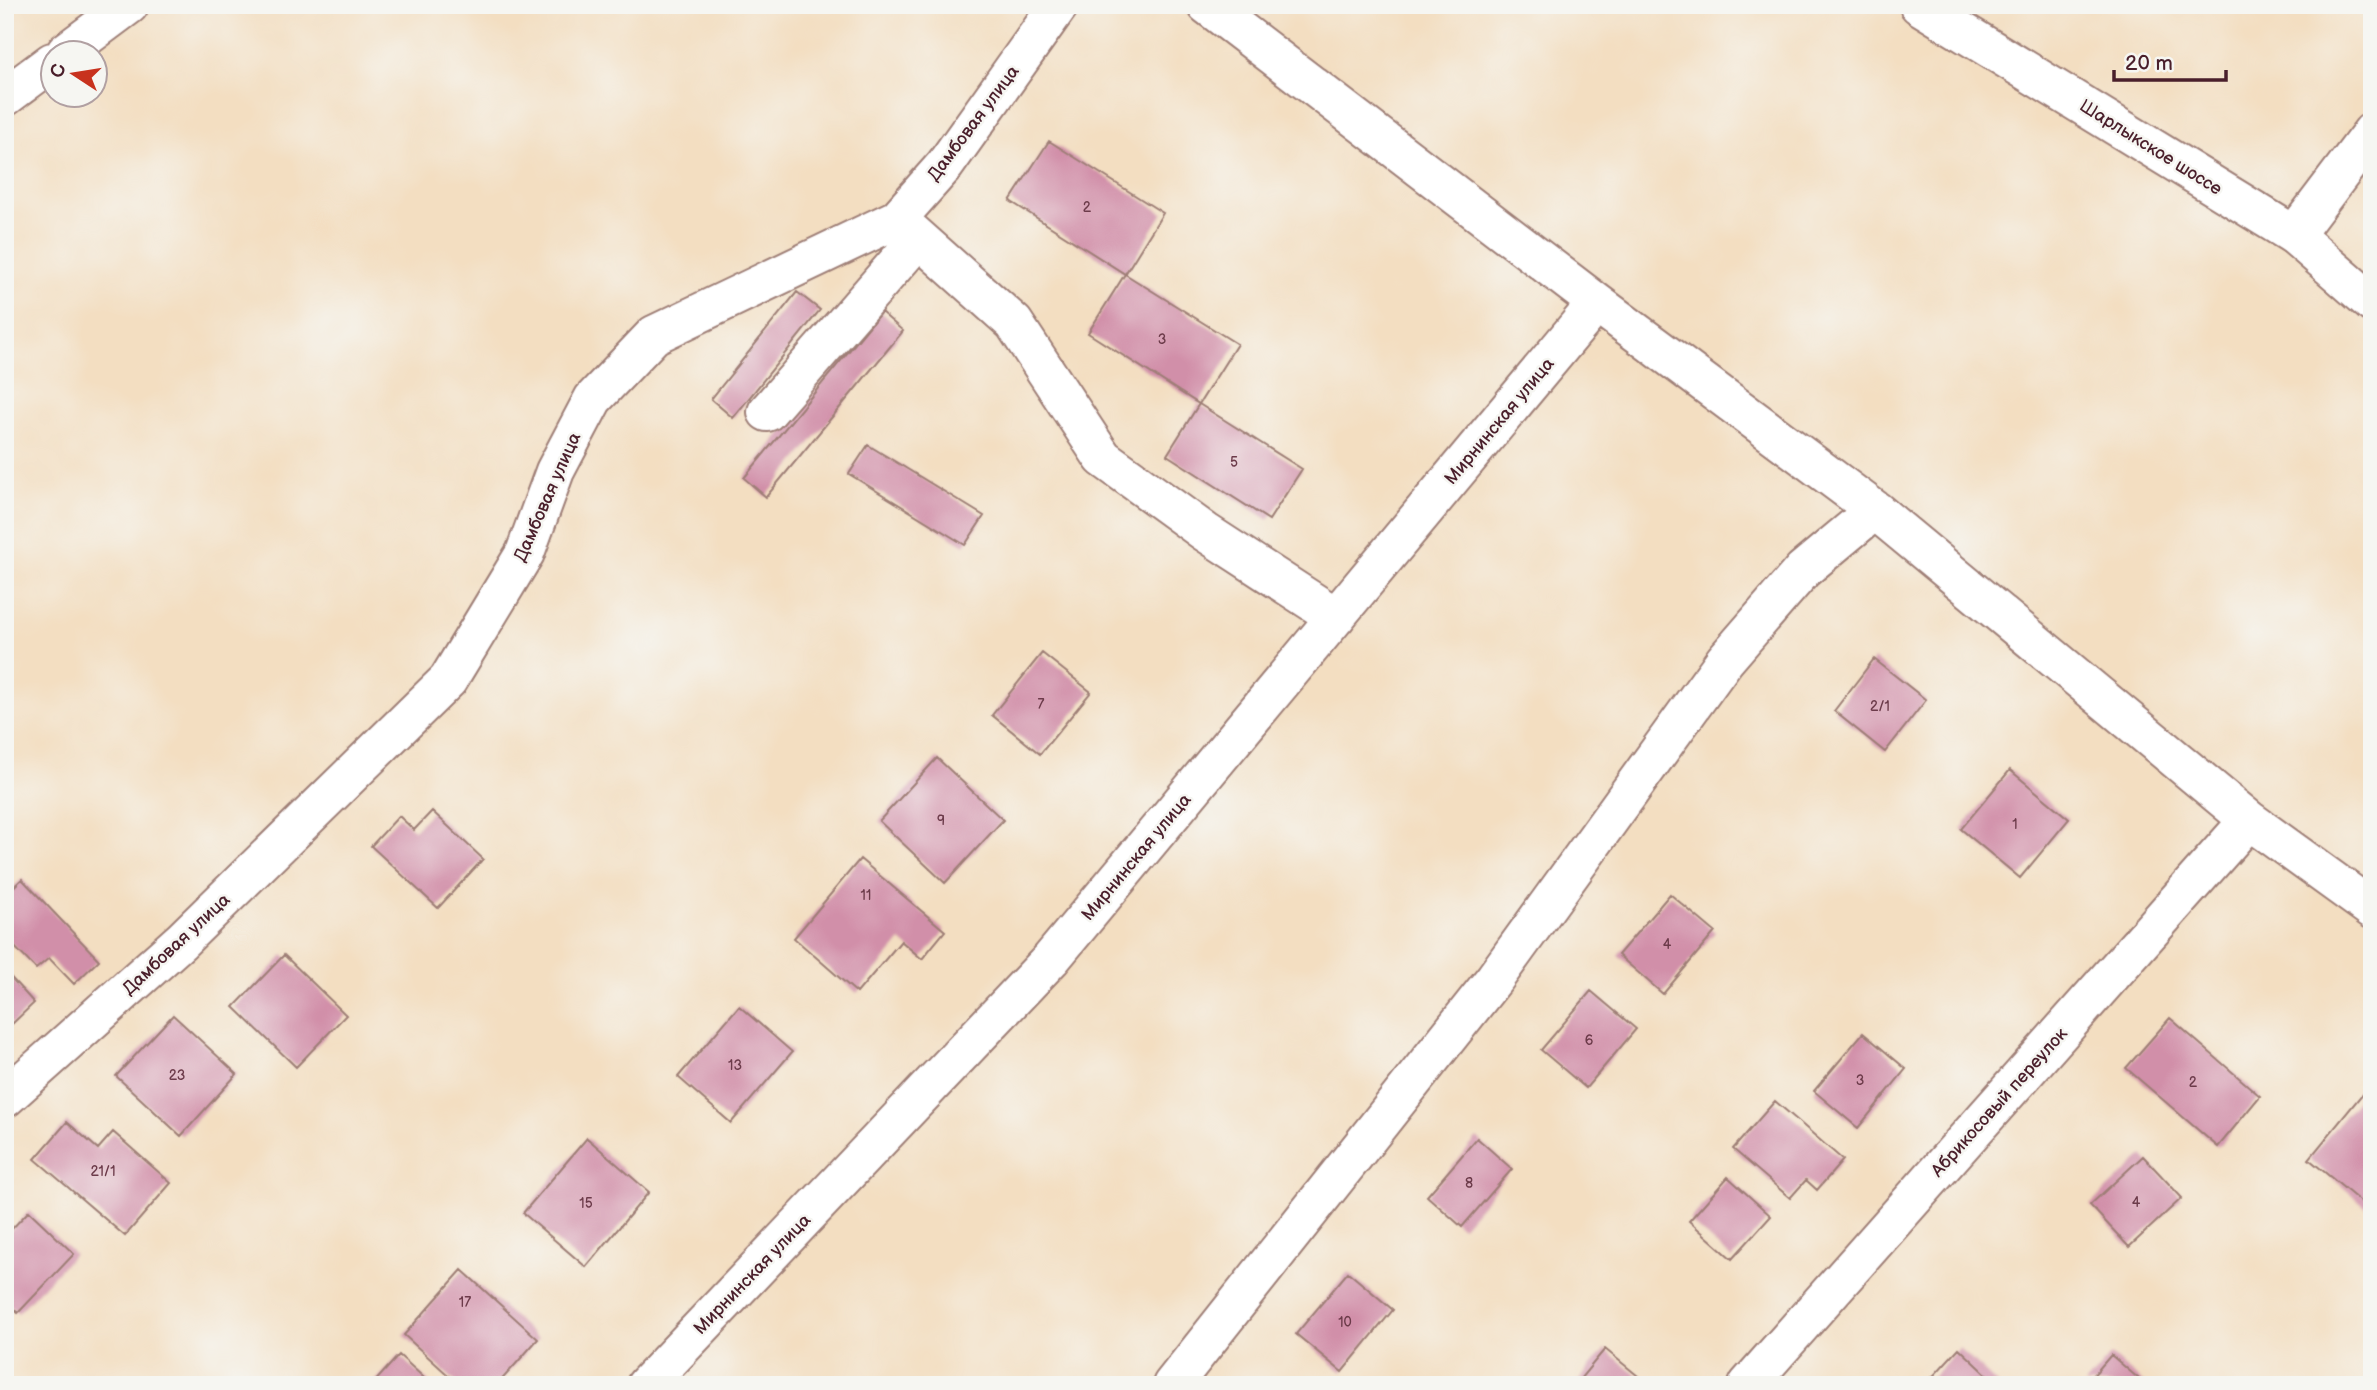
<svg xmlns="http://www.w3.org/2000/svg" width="2377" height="1390" font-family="'Balsamiq Sans',sans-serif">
<rect width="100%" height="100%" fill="#f6f6f2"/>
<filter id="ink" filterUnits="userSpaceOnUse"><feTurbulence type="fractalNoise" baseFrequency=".0143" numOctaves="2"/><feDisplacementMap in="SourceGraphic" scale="14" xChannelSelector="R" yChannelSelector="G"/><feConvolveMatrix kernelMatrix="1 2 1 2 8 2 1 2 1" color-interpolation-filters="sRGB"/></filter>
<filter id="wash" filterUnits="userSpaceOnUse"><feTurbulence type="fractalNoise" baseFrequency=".00686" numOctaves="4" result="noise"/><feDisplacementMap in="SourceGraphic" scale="28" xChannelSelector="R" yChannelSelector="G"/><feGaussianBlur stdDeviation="1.57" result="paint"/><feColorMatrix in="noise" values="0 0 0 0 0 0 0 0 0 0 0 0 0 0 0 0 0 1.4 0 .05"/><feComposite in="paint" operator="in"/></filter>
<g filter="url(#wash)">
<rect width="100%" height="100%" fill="#f3dec1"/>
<g id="blocks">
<!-- building -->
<path fill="#d18fa9" d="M1049 141 1163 213 1125 274 1010 201Z
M1125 274 1237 344 1199 404 1088 333Z
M797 292 820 310 733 418 711 399Z
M881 312 903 331 766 497 744 478Z
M1199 404 1302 469 1269 520 1167 455Z
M868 445 984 516 965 545 849 474Z
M1042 653 1091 692 1040 754 992 715Z
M1874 659 1926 700 1885 752 1834 711Z
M937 758 1003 820 945 883 879 821Z
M2010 770 2069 819 2020 878 1961 829Z
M432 811 483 859 438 908 371 846 399 816 414 830Z
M860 859 945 931 922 959 901 941 857 993 794 938Z
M22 879 99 960 74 984 49 958 36 969 5 937V895Z
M1670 894 1715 932 1663 994 1618 955Z
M284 955 346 1015 296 1067 234 1007Z
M5 971 34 1003 12 1024 5 1016Z
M1591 991 1636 1029 1586 1088 1541 1050Z
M739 1006 792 1052 731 1123 678 1077Z
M173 1015 237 1074 181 1136 116 1076Z
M2170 1018 2260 1096 2218 1147 2126 1068Z
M1863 1033 1906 1069 1858 1128 1814 1091Z
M2372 1082V1206L2369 1209 2309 1159Z
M1775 1101 1843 1160 1817 1190 1806 1180 1790 1198 1733 1149Z
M67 1122 98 1149 113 1132 171 1183 125 1236 35 1159Z
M587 1138 649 1192 586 1267 523 1213Z
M1477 1138 1512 1169 1462 1227 1427 1196Z
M2143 1156 2182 1198 2129 1247 2090 1205Z
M1728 1177 1771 1216 1732 1259 1689 1221Z
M29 1211 74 1254 18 1313 5 1301V1236Z
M462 1270 538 1339 497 1385H459L404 1335Z
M1348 1272 1393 1310 1342 1372 1296 1334Z
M1959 1348 1998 1385H1925Z
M1605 1349 1649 1385H1575Z
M399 1355 432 1385H372Z
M2111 1355 2146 1385H2085Z"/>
</g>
</g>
<g filter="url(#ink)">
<use href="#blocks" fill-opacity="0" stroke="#9e7e76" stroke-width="2"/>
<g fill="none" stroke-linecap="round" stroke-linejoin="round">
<defs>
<path id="minor" d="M1207 5 1597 303 1875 510 2249 820 2372 909
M66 52 129 5
M5 97 52 62
M897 219 1014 323 1103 458 1205 532 1336 617
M2294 235 2372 132
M767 412 918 239
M5 1098 181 941 448 680 525 553 555 471 593 399 654 335 897 219 945 165 1059 5
M646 1385 1051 959 1597 303
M1172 1385 1495 978 1725 660 1803 570 1875 510
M1748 1385 2249 820"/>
<path id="major" d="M1919 5 2294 235 2372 303"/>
</defs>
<!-- minor casing -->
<use href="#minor" stroke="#9e7e76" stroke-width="42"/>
<!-- major casing -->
<use href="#major" stroke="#9e7e76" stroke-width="42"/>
<!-- minor -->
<use href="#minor" stroke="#fff" stroke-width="38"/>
<!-- major -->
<use href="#major" stroke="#fff" stroke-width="38"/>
</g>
</g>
<g text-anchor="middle" stroke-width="5" stroke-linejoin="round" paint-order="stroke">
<!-- number labels -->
<g font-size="14" fill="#6c3b4a">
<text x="1087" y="212">2</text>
<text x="1162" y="344">3</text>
<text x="1234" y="467">5</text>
<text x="1041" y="709">7</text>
<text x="1880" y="711">2/1</text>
<text x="941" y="825">9</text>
<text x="2015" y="829">1</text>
<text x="866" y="900">11</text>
<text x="1667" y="949">4</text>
<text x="1589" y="1045">6</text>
<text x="735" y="1070">13</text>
<text x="177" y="1080">23</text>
<text x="1860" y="1085">3</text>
<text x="2193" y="1087">2</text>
<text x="103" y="1176">21/1</text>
<text x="1469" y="1188">8</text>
<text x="2136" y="1207">4</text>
<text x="586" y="1208">15</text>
<text x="465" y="1307">17</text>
<text x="1345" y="1327">10</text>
</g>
<!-- street labels -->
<g font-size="18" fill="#4a1f2b" stroke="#f6f6f2">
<text transform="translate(973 123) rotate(-53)" y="6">Дамбовая улица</text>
<text transform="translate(2151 147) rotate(32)" y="6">Шарлыкское шоссе</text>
<text transform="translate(1499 421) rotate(-50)" y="6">Мирнинская улица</text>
<text transform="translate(547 497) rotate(-66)" y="6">Дамбовая улица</text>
<text transform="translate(1136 857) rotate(-50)" y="6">Мирнинская улица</text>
<text transform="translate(176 944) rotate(-43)" y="6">Дамбовая улица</text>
<text transform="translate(1999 1102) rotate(-48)" y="6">Абрикосовый переулок</text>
<text transform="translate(752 1274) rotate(-46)" y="6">Мирнинская улица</text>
</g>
</g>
<!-- margin -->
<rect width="2377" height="1390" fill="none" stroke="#f6f6f2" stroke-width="28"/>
<!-- north arrow -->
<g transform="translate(74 74) rotate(282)"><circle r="33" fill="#f6f6f2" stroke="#b1a0a2" stroke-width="2"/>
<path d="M0-5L12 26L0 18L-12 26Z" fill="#c8321e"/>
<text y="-10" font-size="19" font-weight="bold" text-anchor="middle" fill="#4a1f2b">С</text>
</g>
<!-- scale -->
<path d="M2114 70v10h112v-10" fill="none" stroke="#4a1f2b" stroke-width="3.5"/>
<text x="2125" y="70" font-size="21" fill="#4a1f2b" stroke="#f6f6f2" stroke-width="5" paint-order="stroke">20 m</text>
</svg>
